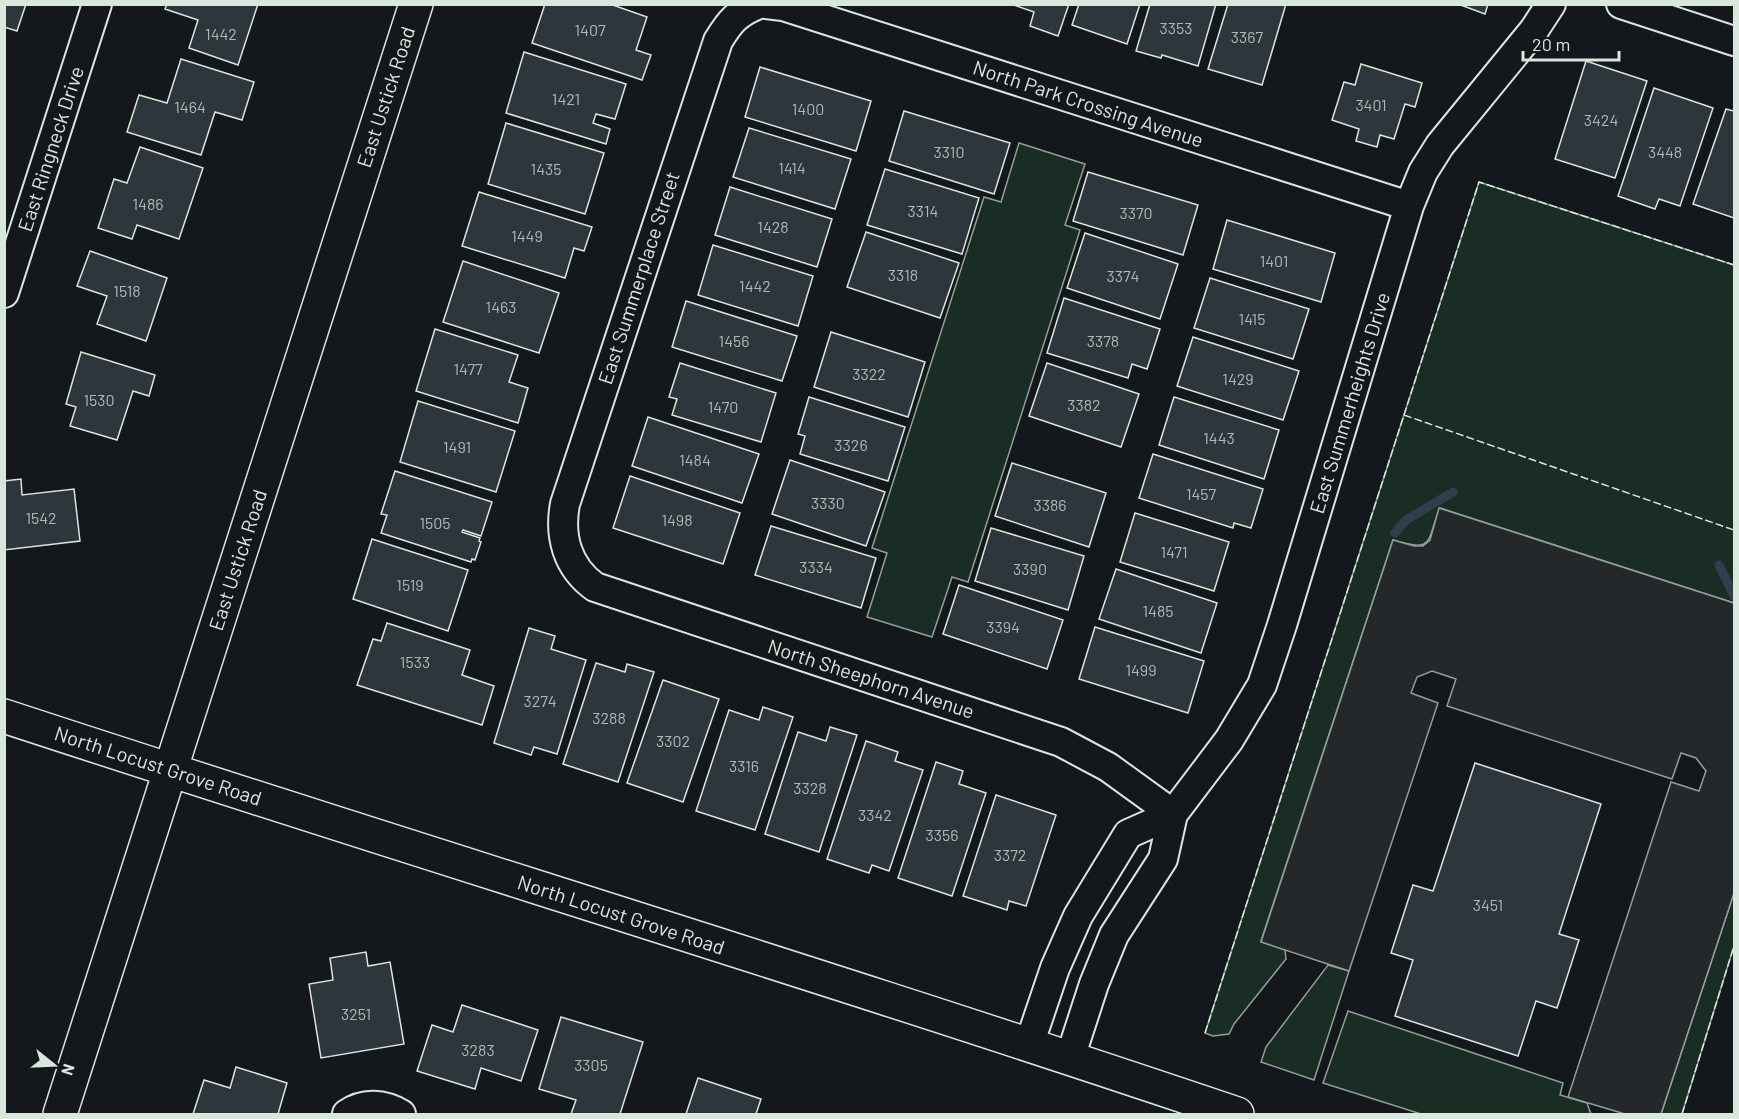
<svg xmlns="http://www.w3.org/2000/svg" width="1739" height="1119" font-family="Barlow,sans-serif">
<rect width="100%" height="100%" fill="#14181c"/>
<!-- green -->
<path fill="#1a2d24" stroke="#939e99" stroke-width="1.5" d="M1019 143 1085 164 1065 225 1080 230 968 582 952 577 932 637 867 617 887 553 872 548 984 197 1001 202Z
M1479 182 1734 265V603L1440 508C1426 542 1435 553 1393 540L1261 941 1285 950 1286 959 1234 1024 1229 1034 1213 1036 1205 1033Z
M1734 893V946L1682 1114H1661Z
M1328 965 1349 971 1314 1080 1261 1062 1266 1047Z
M1348 1011 1563 1083 1560 1095 1587 1103 1591 1114H1421L1323 1083Z"/>
<!-- parking -->
<path fill="#24282b" stroke="#939e99" stroke-width="1.5" d="M1439 508 1734 603V893L1661 1114H1625L1568 1097 1671 782 1699 791 1706 771 1696 758 1681 753 1672 779 1447 706 1456 679 1432 671 1417 677 1411 693 1438 703 1349 971 1261 942 1393 540 1414 546H1423L1430 540Z"/>
<g fill="none" stroke-linecap="round" stroke-linejoin="round">
<!-- stream -->
<path stroke="#2f3f4d" stroke-width="9" d="M1395 533 1406 520 1453 492
M1719 565 1734 596"/>
</g>
<!-- building -->
<path fill="#2c363c" stroke="#d8e6dc" stroke-width="1.5" d="M4 4H26L17 31 4 27Z
M167 4H258L238 65 189 48 198 20 165 9Z
M545 4H610L647 17 636 50 651 55 642 80 532 43Z
M1011 4H1069L1058 36 1030 26 1034 12Z
M1079 4H1140L1127 44 1072 25Z
M1150 4H1216L1198 66 1162 55 1161 58 1136 51Z
M1228 4H1286L1262 85 1208 69Z
M1458 4H1488L1485 14Z
M524 52 626 84 615 119 596 114 593 123 610 129 606 144 506 113Z
M181 59 254 82 242 120 215 112 201 155 127 132 139 95 167 103Z
M1586 61 1647 81 1615 178 1555 159Z
M1361 64 1422 83 1415 107 1405 104 1394 139 1380 135 1377 147 1356 141 1359 129 1332 120 1344 82 1355 85Z
M760 67 871 101 856 151 745 117Z
M1654 88 1713 108 1680 206 1659 199 1655 209 1618 196Z
M1726 109 1734 111V218L1693 204Z
M904 111 1010 143 994 194 889 161Z
M506 123 604 153 585 214 488 184Z
M749 128 851 159 835 209 733 177Z
M140 147 203 168 179 239 137 225 132 239 98 228 114 179 127 183Z
M885 169 979 198 962 254 867 225Z
M1088 172 1198 205 1183 255 1073 221Z
M730 187 832 219 817 267 715 235Z
M479 192 592 227 584 251 574 248 565 278 462 246Z
M1227 220 1335 253 1321 302 1213 269Z
M866 232 959 263 940 318 847 287Z
M1085 233 1178 264 1160 319 1067 288Z
M713 245 813 276 798 326 698 295Z
M90 251 167 278 146 341 97 324 107 296 77 286Z
M463 261 559 293 539 353 443 322Z
M1210 278 1309 309 1293 359 1194 328Z
M1064 298 1160 329 1147 369 1132 364 1128 378 1047 353Z
M686 301 797 336 782 381 672 347Z
M435 329 518 355 509 382 528 388 518 423 416 391Z
M831 332 925 362 908 417 814 387Z
M1193 337 1299 371 1283 420 1177 386Z
M81 352 155 375 149 396 133 391 117 440 70 426 76 407 66 404Z
M680 363 776 393 761 442 672 415 677 399 669 397Z
M1047 363 1139 394 1121 447 1029 416Z
M809 397 905 427 888 481 800 454 805 436 798 434Z
M1174 397 1279 430 1264 479 1159 445Z
M418 401 515 431 496 492 400 462Z
M648 417 759 454 742 503 632 466Z
M1153 454 1263 489 1251 528 1234 523 1233 528 1139 498Z
M790 460 885 492 866 546 772 514Z
M1012 463 1106 493 1089 547 995 516Z
M395 471 492 502 481 536 463 530 462 532 480 538 479 541 481 542 475 560 472 559 471 562 381 533 387 515 381 514Z
M630 476 740 513 723 564 613 528Z
M21 479 22 495 74 489 80 541 4 550V481Z
M1135 513 1229 542 1214 591 1120 562Z
M771 526 876 558 861 608 755 575Z
M991 528 1084 556 1068 610 975 581Z
M372 539 468 570 448 631 353 599Z
M1116 569 1217 603 1201 653 1099 619Z
M959 585 1063 620 1047 669 943 634Z
M387 623 470 650 462 675 494 686 482 725 357 685 373 639 381 641Z
M1095 627 1204 661 1188 713 1079 679Z
M529 628 555 636 551 649 586 660 557 754 534 747 531 755 494 743Z
M596 663 625 672 627 664 654 672 618 782 563 764Z
M663 680 719 699 683 802 627 783Z
M763 707 793 717 755 830 696 811 729 710 759 720Z
M830 727 857 735 819 852 765 834 798 732 826 741Z
M866 741 898 752 895 761 923 770 889 871 872 865 869 873 827 859Z
M936 762 963 771 959 784 986 793 952 896 898 878Z
M1475 763 1601 804 1559 934 1579 940 1557 1008 1536 1001 1518 1056 1395 1016 1413 960 1391 953 1413 885 1433 891Z
M996 795 1056 815 1026 906 1009 901 1007 910 963 896Z
M366 952 368 966 390 962 404 1044 321 1058 309 984 333 980 330 958Z
M462 1005 538 1030 521 1081 481 1068 475 1089 417 1071 432 1025 453 1032Z
M561 1017 643 1042 620 1114H571L576 1100 539 1089Z
M236 1067 287 1083 278 1114H193L204 1080 230 1088Z
M698 1078 761 1099 756 1114H686Z"/>
<g fill="none" stroke-linecap="round" stroke-linejoin="round">
<defs>
<path id="street" d="M759 4C737 13 730 21 718 41L565 504C559 536 567 567 595 587L1061 742 1108 767 1173 814 1229 740 1262 685 1282 625 1409 206 1423 172 1440 145 1534 30 1551 4
M766 4 783 6 1409 206
M1621 4 1734 41
M4 293 97 4
M1029 1045 1055 968 1078 916 1128 834 1173 814 1163 859 1114 935 1094 984 1070 1058
M347 1114C364 1102 384 1104 401 1114"/>
<path id="secondary" d="M4 716C415 851 828 976 1237 1114
M60 1114 416 4"/>
</defs>
<!-- street casing -->
<use href="#street" stroke="#d8e6dc" stroke-width="32"/>
<!-- secondary casing -->
<use href="#secondary" stroke="#d8e6dc" stroke-width="36"/>
<!-- street -->
<use href="#street" stroke="#14181c" stroke-width="28"/>
<!-- secondary -->
<use href="#secondary" stroke="#14181c" stroke-width="33"/>
<!-- fence -->
<path stroke="#d8e6dc" stroke-width="1.5" stroke-dasharray="8 3" stroke-linecap="butt" d="M1404 415 1734 530
M1205 1033 1479 182 1734 265
M1682 1114 1734 946"/>
</g>
<g text-anchor="middle" stroke-width="4.5" stroke-linejoin="round" paint-order="stroke">
<!-- number labels -->
<g font-size="16" fill="#adbab4">
<text x="1176" y="34">3353</text>
<text x="590" y="36">1407</text>
<text x="221" y="40">1442</text>
<text x="1247" y="43">3367</text>
<text x="566" y="105">1421</text>
<text x="1371" y="111">3401</text>
<text x="190" y="113">1464</text>
<text x="808" y="115">1400</text>
<text x="1601" y="126">3424</text>
<text x="949" y="158">3310</text>
<text x="1665" y="158">3448</text>
<text x="792" y="174">1414</text>
<text x="546" y="175">1435</text>
<text x="148" y="210">1486</text>
<text x="923" y="217">3314</text>
<text x="1136" y="219">3370</text>
<text x="773" y="233">1428</text>
<text x="527" y="242">1449</text>
<text x="1274" y="267">1401</text>
<text x="903" y="281">3318</text>
<text x="1123" y="282">3374</text>
<text x="755" y="292">1442</text>
<text x="127" y="297">1518</text>
<text x="501" y="313">1463</text>
<text x="1252" y="325">1415</text>
<text x="734" y="347">1456</text>
<text x="1103" y="347">3378</text>
<text x="468" y="375">1477</text>
<text x="869" y="380">3322</text>
<text x="1238" y="385">1429</text>
<text x="99" y="406">1530</text>
<text x="1084" y="411">3382</text>
<text x="723" y="413">1470</text>
<text x="1219" y="444">1443</text>
<text x="851" y="451">3326</text>
<text x="457" y="453">1491</text>
<text x="695" y="466">1484</text>
<text x="1201" y="500">1457</text>
<text x="828" y="509">3330</text>
<text x="1050" y="511">3386</text>
<text x="41" y="524">1542</text>
<text x="677" y="526">1498</text>
<text x="435" y="529">1505</text>
<text x="1174" y="558">1471</text>
<text x="816" y="573">3334</text>
<text x="1030" y="575">3390</text>
<text x="410" y="591">1519</text>
<text x="1158" y="617">1485</text>
<text x="1003" y="633">3394</text>
<text x="415" y="668">1533</text>
<text x="1141" y="676">1499</text>
<text x="540" y="707">3274</text>
<text x="609" y="724">3288</text>
<text x="673" y="747">3302</text>
<text x="744" y="772">3316</text>
<text x="810" y="794">3328</text>
<text x="875" y="821">3342</text>
<text x="942" y="841">3356</text>
<text x="1010" y="861">3372</text>
<text x="1488" y="911">3451</text>
<text x="356" y="1020">3251</text>
<text x="478" y="1056">3283</text>
<text x="591" y="1071">3305</text>
</g>
<!-- street labels -->
<g font-size="20" fill="#d8e6dc" stroke="#14181c">
<text transform="translate(386 97) rotate(-72)" y="7">East Ustick Road</text>
<text transform="translate(1088 104) rotate(18)" y="7">North Park Crossing Avenue</text>
<text transform="translate(51 149) rotate(-72)" y="7">East Ringneck Drive</text>
<text transform="translate(639 278) rotate(-72)" y="7">East Summerplace Street</text>
<text transform="translate(1350 403) rotate(-73)" y="7">East Summerheights Drive</text>
<text transform="translate(238 560) rotate(-72)" y="7">East Ustick Road</text>
<text transform="translate(871 679) rotate(18)" y="7">North Sheephorn Avenue</text>
<text transform="translate(158 766) rotate(18)" y="7">North Locust Grove Road</text>
<text transform="translate(621 915) rotate(18)" y="7">North Locust Grove Road</text>
</g>
</g>
<!-- border -->
<rect width="1739" height="1119" fill="none" stroke="#d8e6dc" stroke-width="12"/>
<!-- north arrow -->
<g transform="translate(54 1065) rotate(108)" stroke="#14181c" stroke-width="4.5" paint-order="stroke">
<path d="M0-4.5L10 22L0 15L-10 22Z" fill="#d8e6dc"/>
<text y="-9" font-size="16" font-weight="bold" text-anchor="middle" fill="#d8e6dc">N</text>
</g>
<!-- scale -->
<path d="M1523 51v9h96v-9" fill="none" stroke="#d8e6dc" stroke-width="3"/>
<text x="1532" y="51" font-size="18" fill="#d8e6dc" stroke="#14181c" stroke-width="4.5" paint-order="stroke">20 m</text>
</svg>
